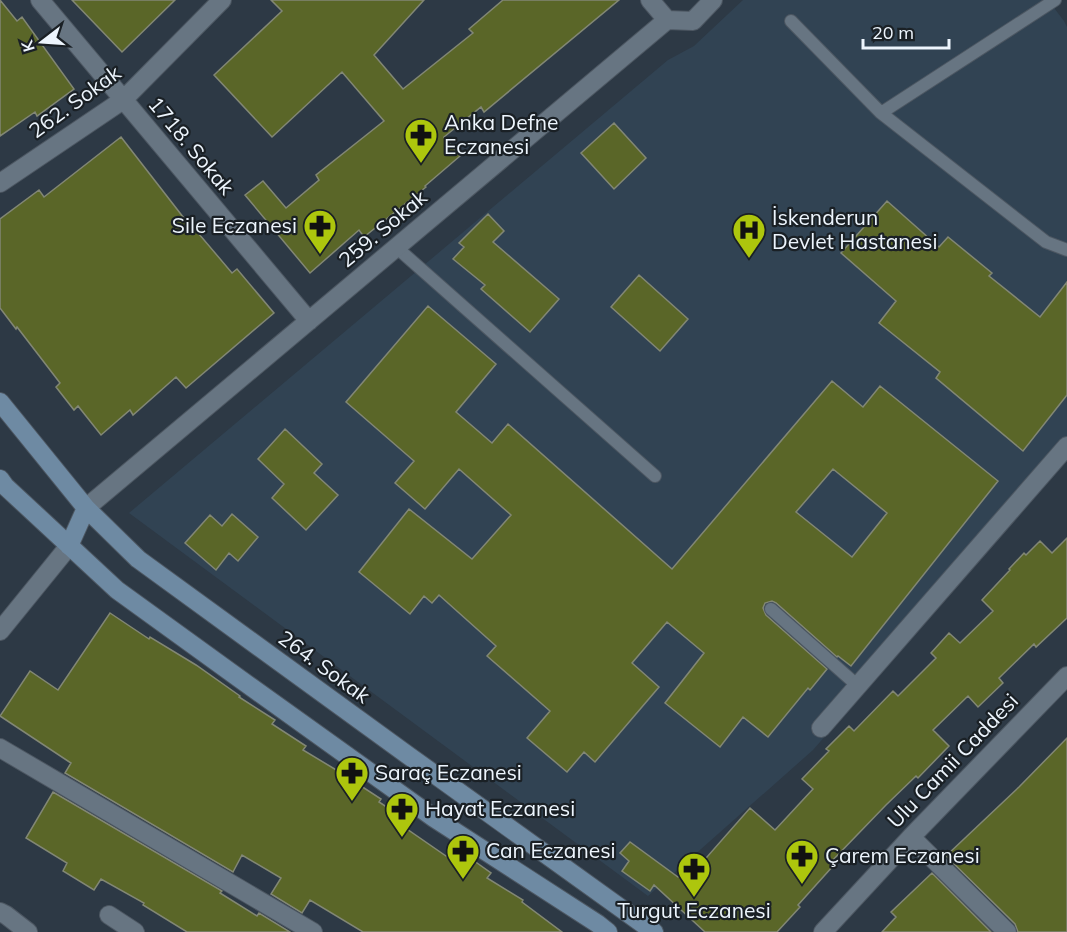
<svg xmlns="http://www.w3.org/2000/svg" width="1067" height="932" font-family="Mulish,sans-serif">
<rect width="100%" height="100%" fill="#2d3945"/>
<!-- built -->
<path fill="#314353" d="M743 0H1048L1064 21 1067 27V459L813 750 648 896 129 513 668 60 694 46Z"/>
<!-- building -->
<path fill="#5a6628" stroke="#828775" stroke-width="1.5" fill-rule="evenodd" d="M0 0 17 21 22 17 74 89 37 116 35 112 0 136Z
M72 0H175L122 52Z
M271 0H424L374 55 403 89 473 33 469 29 503 0H619L484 112 481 107 444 137 460 156 425 186 426 187 364 237 359 230 310 273 245 195 263 181 286 208 319 180 316 175 384 121 342 72 272 137 214 75 282 11Z
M614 123 646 158 614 189 581 153Z
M121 137 187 222 188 221 232 273 237 269 274 313 186 388 176 377 133 415 130 410 101 435 78 406 74 410 56 387 60 383 17 327 16 329 0 308V219L39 190 44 197Z
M887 201 939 247 948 237 992 273 989 276 1040 317 1067 282V395L1023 451 936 378 940 372 879 323 896 301 841 253Z
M488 214 504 231 493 242 559 299 530 332 481 289 485 285 453 259 464 247 459 243Z
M639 275 688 319 660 351 611 307Z
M428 306 496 364 456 412 492 443 508 424 672 569 832 381 863 407 880 386 998 481 851 666 838 656 837 657 776 603 772 601 765 603 763 608 766 615 827 669 810 690 808 688 768 737 743 717 720 747 665 703 704 653 667 622 632 663 659 687 595 762 584 752 567 772 527 738 550 711 487 656 496 646 439 595 432 603 424 596 410 614 359 572 409 509 472 559 511 515 459 469 425 509 395 483 414 461 346 402ZM833 469 887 513 852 557 796 512Z
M285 429 322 464 314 473 338 495 306 530 272 498 284 484 258 459Z
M232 514 258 537 238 561 229 553 216 570 185 543 210 515 222 526Z
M1067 538V618L1036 647 1034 644 999 678 1003 683 978 707 968 696 933 730 949 746 918 778 916 776 886 805 830 863 833 866 798 905 800 907 777 932H705L654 885 650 891 622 871 629 861 620 853 630 842 678 877 694 859 700 865 750 808 775 830 813 789 802 779 829 751 826 749 849 726 854 731 893 691 898 696 936 658 931 653 949 633 960 643 993 611 982 600 1010 570 1009 569 1024 553 1026 555 1040 541 1052 553Z
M110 613 149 639 150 637 196 665 240 696 239 697 275 720 272 724 306 746 303 750 338 771 381 799 379 802 411 823 407 829 446 856 453 846 491 873 487 878 523 900 522 902 562 932H363L310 900 302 913 271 894 281 878 242 855 233 872 65 773 71 763 0 716 30 671 58 690Z
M1067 738V932H1018L1015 924 946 856 1019 787Z
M53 792 222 891 220 893 257 916 259 913 290 932H187L143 905 144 903 101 879 94 890 63 871 67 863 26 838Z
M932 873 991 932H882L896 917 891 912Z"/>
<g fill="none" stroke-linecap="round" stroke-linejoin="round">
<defs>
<path id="lane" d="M1055 0 881 113 1046 242 1067 250
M791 21 881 113
M396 247 655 476
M771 609 858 686"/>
<path id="street" d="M40 0 309 321
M650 0 667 20
M0 183 123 100 222 0
M86 508 667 20 693 21 713 0
M0 631 69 546
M821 728 1067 446
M0 748 313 932
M911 837 1007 932
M0 912 6 915 28 932
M109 915 135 932
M823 932 911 837 1067 676"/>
<path id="secondary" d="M0 402 86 508 138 559 409 756 654 932
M0 479 5 486 117 590 240 679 434 818 598 924 608 932
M69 546 86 508"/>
</defs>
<!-- lane casing -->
<use href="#lane" stroke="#4d5762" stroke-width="14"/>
<!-- street casing -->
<use href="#street" stroke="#4d5762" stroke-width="20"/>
<!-- secondary casing -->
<use href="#secondary" stroke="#4d5762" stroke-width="20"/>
<!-- lane -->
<use href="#lane" stroke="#677582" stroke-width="12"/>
<!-- street -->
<use href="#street" stroke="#677582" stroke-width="18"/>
<!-- secondary -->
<use href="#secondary" stroke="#6e8aa3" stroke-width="18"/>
</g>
<!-- icons -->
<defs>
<symbol id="pharmacy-pin" viewBox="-11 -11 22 30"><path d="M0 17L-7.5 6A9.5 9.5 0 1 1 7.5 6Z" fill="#adc60d" stroke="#1a2025"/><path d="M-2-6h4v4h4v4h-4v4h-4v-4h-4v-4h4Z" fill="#111"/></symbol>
<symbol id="hospital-pin" viewBox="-11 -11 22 30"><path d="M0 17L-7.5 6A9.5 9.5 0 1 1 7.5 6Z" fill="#adc60d" stroke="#1a2025"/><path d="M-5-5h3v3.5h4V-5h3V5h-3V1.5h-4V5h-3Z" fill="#111"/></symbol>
</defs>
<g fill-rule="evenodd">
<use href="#pharmacy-pin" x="402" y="116" width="38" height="52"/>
<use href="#pharmacy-pin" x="301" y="207" width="38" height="52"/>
<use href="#hospital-pin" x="730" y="211" width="38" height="52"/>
<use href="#pharmacy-pin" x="333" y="754" width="38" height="52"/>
<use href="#pharmacy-pin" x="383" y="790" width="38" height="52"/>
<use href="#pharmacy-pin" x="444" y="832" width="38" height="52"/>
<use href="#pharmacy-pin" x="783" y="837" width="38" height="52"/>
<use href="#pharmacy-pin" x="675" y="850" width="38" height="52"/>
</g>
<g text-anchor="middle" stroke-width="4.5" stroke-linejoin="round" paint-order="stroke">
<!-- street labels -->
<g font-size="21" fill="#edf5fd" stroke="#1a2025">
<text transform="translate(75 102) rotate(-36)" y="7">262. Sokak</text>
<text transform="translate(191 146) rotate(50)" y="7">1718. Sokak</text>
<text transform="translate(383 229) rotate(-40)" y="7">259. Sokak</text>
<text transform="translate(324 667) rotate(36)" y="7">264. Sokak</text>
<text transform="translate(953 761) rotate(-46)" y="7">Ulu Camii Caddesi</text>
</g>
<!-- poi labels -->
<g font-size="21" fill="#edf5fd" stroke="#1a2025" text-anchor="start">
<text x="444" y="130">Anka Defne<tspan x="444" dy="24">Eczanesi</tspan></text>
<text x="772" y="225">İskenderun<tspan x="772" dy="24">Devlet Hastanesi</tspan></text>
<text x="297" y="233" text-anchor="end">Sile Eczanesi</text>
<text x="375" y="780">Saraç Eczanesi</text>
<text x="425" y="816">Hayat Eczanesi</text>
<text x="486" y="858">Can Eczanesi</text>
<text x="825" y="863">Çarem Eczanesi</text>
<text x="694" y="918" text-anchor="middle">Turgut Eczanesi</text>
</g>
</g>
<!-- north arrow -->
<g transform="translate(42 42) rotate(253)" stroke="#1a2025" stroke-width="4.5" paint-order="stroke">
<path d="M0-4.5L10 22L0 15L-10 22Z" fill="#edf5fd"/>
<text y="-9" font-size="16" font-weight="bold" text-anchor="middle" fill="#edf5fd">K</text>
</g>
<!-- scale -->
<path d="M863 39v9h86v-9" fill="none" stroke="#edf5fd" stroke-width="3"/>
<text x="872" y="39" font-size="18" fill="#edf5fd" stroke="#1a2025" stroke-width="4.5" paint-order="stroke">20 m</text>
</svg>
